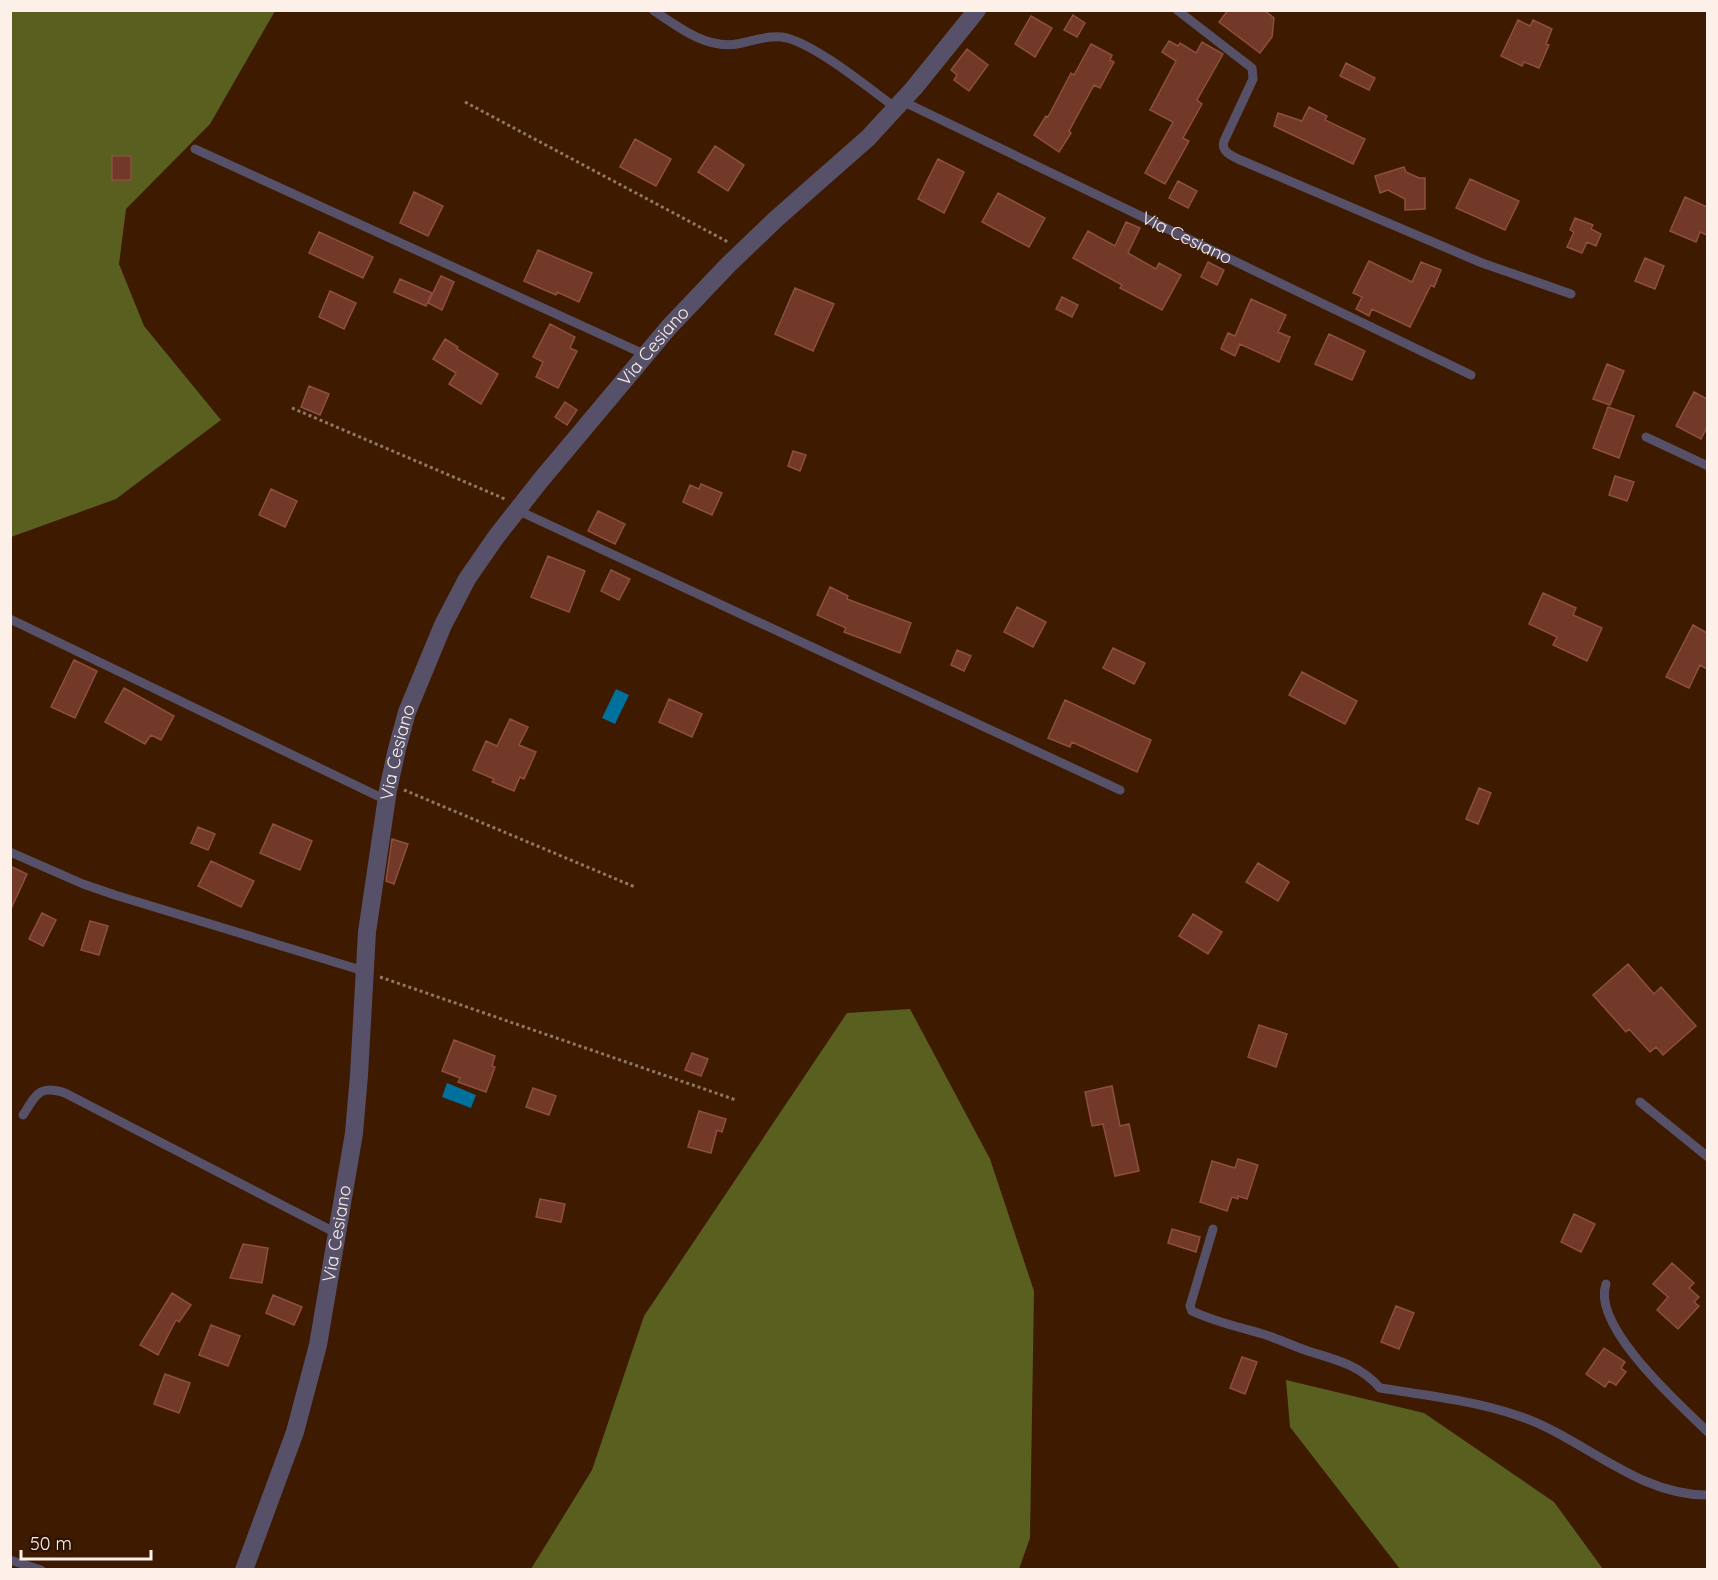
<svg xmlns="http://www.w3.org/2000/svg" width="1718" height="1580" font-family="Quicksand,sans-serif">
<rect width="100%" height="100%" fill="#3d1a00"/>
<!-- forest -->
<path fill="#59601f" d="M11 11H275L210 124 126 209 119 264 144 326 221 420 116 499 11 537Z
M910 1009 990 1159 1034 1291 1030 1538 1019 1569H531L592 1470 644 1316 847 1013Z
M1286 1380 1424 1413 1554 1502 1603 1569H1400L1290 1427Z"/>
<!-- water -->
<path fill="#00709d" d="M616 689 629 695 615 724 602 718Z
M447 1083 476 1095 471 1108 442 1097Z"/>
<!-- building -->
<path fill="#723828" stroke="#8d4f3f" stroke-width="1.5" d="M1228 10H1264L1274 18 1272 37 1260 53 1219 22Z
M1073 15 1085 23 1077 37 1064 30Z
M1031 16 1052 28 1035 57 1015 44Z
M1518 20 1530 26 1533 20 1552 29 1546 44 1549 45 1539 68 1524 62 1522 66 1501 56Z
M1169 41 1178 46 1180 43 1196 53 1202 42 1223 54 1197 100 1202 104 1183 138 1189 141 1165 184 1145 173 1173 122 1150 110 1176 61 1162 52Z
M1091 44 1112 55 1110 60 1114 62 1100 88 1094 85 1069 131 1071 133 1059 152 1034 135 1046 116 1048 117 1071 73 1074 75Z
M967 49 988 65 969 91 954 80 957 75 951 70Z
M1346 63 1375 78 1369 90 1340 76Z
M1309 107 1327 116 1325 120 1365 139 1353 164 1274 126 1278 113 1302 121Z
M635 139 671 159 656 186 620 167Z
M715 146 744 165 728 191 698 172Z
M112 156H131V180H112Z
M938 159 964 172 944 213 918 199Z
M1404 167 1406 172 1419 178H1425V209L1405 210V199L1388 190 1380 193 1375 176Z
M1470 179 1519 201 1505 230 1456 208Z
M1178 181 1197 191 1188 208 1169 198Z
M414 192 443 206 428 236 400 223Z
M998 193 1045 218 1029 247 982 222Z
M1685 197 1707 207V235L1700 232 1696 242 1670 231Z
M1575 218 1593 225 1591 229 1601 234 1596 246 1587 242 1582 253 1567 247 1574 232 1570 230Z
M1126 222 1140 228 1128 253 1156 269 1159 263 1181 275 1162 310 1120 288 1122 285 1073 258 1088 231 1115 246Z
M319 232 373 257 363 278 309 253Z
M538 250 592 273 579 302 557 292 556 295 524 281Z
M1645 258 1664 266 1655 289 1635 281Z
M1369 261 1412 282 1421 262 1441 270 1434 287 1431 285 1410 327 1372 309 1369 316 1356 309 1362 297 1353 293Z
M1208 262 1224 270 1217 285 1201 277Z
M441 276 454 282 442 310 428 303Z
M400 279 432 293 426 306 394 292Z
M795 288 834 304 813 351 775 334Z
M330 291 356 303 344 329 319 317Z
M1062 297 1078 305 1072 317 1056 309Z
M1251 299 1286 315 1278 332 1290 337 1279 362 1240 344 1235 356 1221 349 1228 333 1235 336Z
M550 324 575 337 570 348 577 351 558 388 536 377 543 362 533 357Z
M1329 334 1365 351 1352 380 1315 364Z
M445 339 458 347 457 349 498 374 481 404 449 384 456 373 433 359Z
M1607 364 1624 371 1610 405 1593 399Z
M309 386 329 394 320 415 301 407Z
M1694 392 1707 399V427L1701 439 1676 426Z
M565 402 577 410 567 425 555 417Z
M1608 407 1634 416 1619 458 1593 448Z
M793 451 806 455 800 471 788 466Z
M1615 476 1634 482 1627 501 1609 495Z
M701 484 722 493 712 515 683 502 690 485 699 489Z
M271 489 297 501 285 527 259 515Z
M598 511 625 524 615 544 588 531Z
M548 556 585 571 569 612 531 597Z
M611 570 630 579 619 600 601 591Z
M830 587 848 596 847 599 911 623 900 653 844 632 846 628 817 615Z
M1543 593 1576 608 1573 615 1602 628 1587 661 1553 645 1557 637 1529 624Z
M1017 607 1046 622 1033 647 1004 632Z
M1693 625 1707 633V669L1700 665 1689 688 1666 677Z
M1113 648 1145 663 1134 684 1103 668Z
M957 650 971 656 964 671 951 665Z
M74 660 97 671 75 718 51 707Z
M1302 672 1357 701 1345 724 1289 695Z
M124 688 174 716 161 740 151 735 145 744 105 722Z
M669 699 702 714 692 737 659 722Z
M1065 700 1151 740 1137 772 1072 742 1070 747 1048 738Z
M510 719 528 727 519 745 536 752 524 779 520 777 514 791 492 782 494 779 473 770 486 741 497 746Z
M1479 788 1491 793 1478 824 1466 819Z
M273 824 312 841 300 870 260 853Z
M198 827 215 834 208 850 191 843Z
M392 839 408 844 394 884 386 881Z
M211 861 254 881 241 907 198 886Z
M1258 863 1289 882 1278 901 1246 882Z
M10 866 27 874 10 911Z
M42 913 56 920 43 946 29 939Z
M1193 914 1222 932 1208 954 1179 936Z
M90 921 108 926 99 955 81 950Z
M1628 964 1654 994 1661 987 1696 1026 1663 1055 1656 1047 1650 1052 1629 1029 1626 1032 1593 995Z
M1259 1025 1287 1034 1276 1067 1248 1057Z
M454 1040 495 1056 492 1066 495 1067 486 1092 458 1082 460 1078 442 1071Z
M692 1053 708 1059 701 1076 685 1070Z
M1112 1086 1120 1126 1129 1124 1139 1171 1115 1176 1103 1124 1092 1126 1085 1092Z
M533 1088 556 1096 549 1115 526 1107Z
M699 1111 726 1119 722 1132 717 1130 711 1153 688 1147Z
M1238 1159 1258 1165 1247 1199 1238 1196V1199L1232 1197 1227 1211 1200 1202 1212 1161 1235 1168Z
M540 1199 565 1204 561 1222 536 1217Z
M1574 1214 1595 1224 1581 1252 1561 1242Z
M1172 1229 1200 1237 1196 1252 1168 1243Z
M243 1244 268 1248 262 1283 230 1278Z
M1672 1263 1694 1283 1689 1288 1699 1297 1694 1302 1699 1306 1678 1329 1657 1310 1668 1297 1653 1284Z
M172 1293 191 1305 179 1322 176 1320 158 1355 140 1345Z
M273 1295 302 1307 294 1325 266 1313Z
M1396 1306 1414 1313 1399 1349 1381 1342Z
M211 1325 240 1336 228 1366 199 1355Z
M1604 1348 1625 1362 1621 1368 1626 1372 1616 1385 1609 1381 1605 1387 1586 1374Z
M1242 1357 1257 1362 1245 1394 1230 1388Z
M165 1374 190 1383 179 1413 154 1404Z"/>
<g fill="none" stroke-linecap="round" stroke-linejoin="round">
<!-- path -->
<path stroke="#907765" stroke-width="3" stroke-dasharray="3 3" stroke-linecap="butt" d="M465 102 728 242
M292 408 505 499
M404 790 635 887
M380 977 736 1100"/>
<!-- lane -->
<g stroke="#565169" stroke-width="9">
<path d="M653 10C678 27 706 49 737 44 754 41 769 34 787 38 819 47 867 87 896 108"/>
<path d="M1177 10 1252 68 1253 79 1224 141C1221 151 1230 155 1238 159L1482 263 1571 294"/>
<path id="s1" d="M902 101 1471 375"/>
<path d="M195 149 646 355"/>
<path d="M1646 437 1708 466"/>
<path d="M517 510 1120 790"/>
<path d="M10 619 386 800"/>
<path d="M10 852 83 884 115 895 364 971"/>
<path d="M1640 1102 1708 1157"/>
<path d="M23 1115C36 1095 39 1084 65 1093L338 1234"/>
<path d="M1213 1229 1190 1306 1192 1311C1215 1322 1239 1327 1263 1334 1279 1339 1295 1347 1311 1352 1338 1360 1361 1366 1380 1388 1426 1395 1475 1401 1519 1416 1583 1437 1637 1496 1708 1495"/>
<path d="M1606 1284C1591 1326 1680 1405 1708 1432"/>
<path d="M10 1560 41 1570"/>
</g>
<!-- street -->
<path stroke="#565169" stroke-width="18" id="s2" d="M244 1570 295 1432 318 1345 354 1133 359 1075 367 932 388 790 397 749 407 712 443 625 467 579 496 537 540 481 669 327 728 265 776 219 868 138 914 88 977 10"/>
</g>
<g text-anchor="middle" stroke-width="4.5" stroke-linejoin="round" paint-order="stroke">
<!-- street labels -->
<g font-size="18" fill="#fdf0e8" stroke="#2d1401">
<text dy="6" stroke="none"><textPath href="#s1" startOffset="316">Via Cesiano</textPath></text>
<text dy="6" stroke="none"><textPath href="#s2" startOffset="1322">Via Cesiano</textPath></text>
<text dy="6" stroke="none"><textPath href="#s2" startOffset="836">Via Cesiano</textPath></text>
<text dy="6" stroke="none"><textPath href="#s2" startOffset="350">Via Cesiano</textPath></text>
</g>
</g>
<!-- border -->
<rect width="1718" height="1580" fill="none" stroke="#fdf0e8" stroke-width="24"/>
<!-- scale -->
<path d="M21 1550v9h130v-9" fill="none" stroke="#fdf0e8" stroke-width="3"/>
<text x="30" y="1550" font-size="18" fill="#fdf0e8" stroke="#2d1401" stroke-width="4.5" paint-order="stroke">50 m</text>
</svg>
